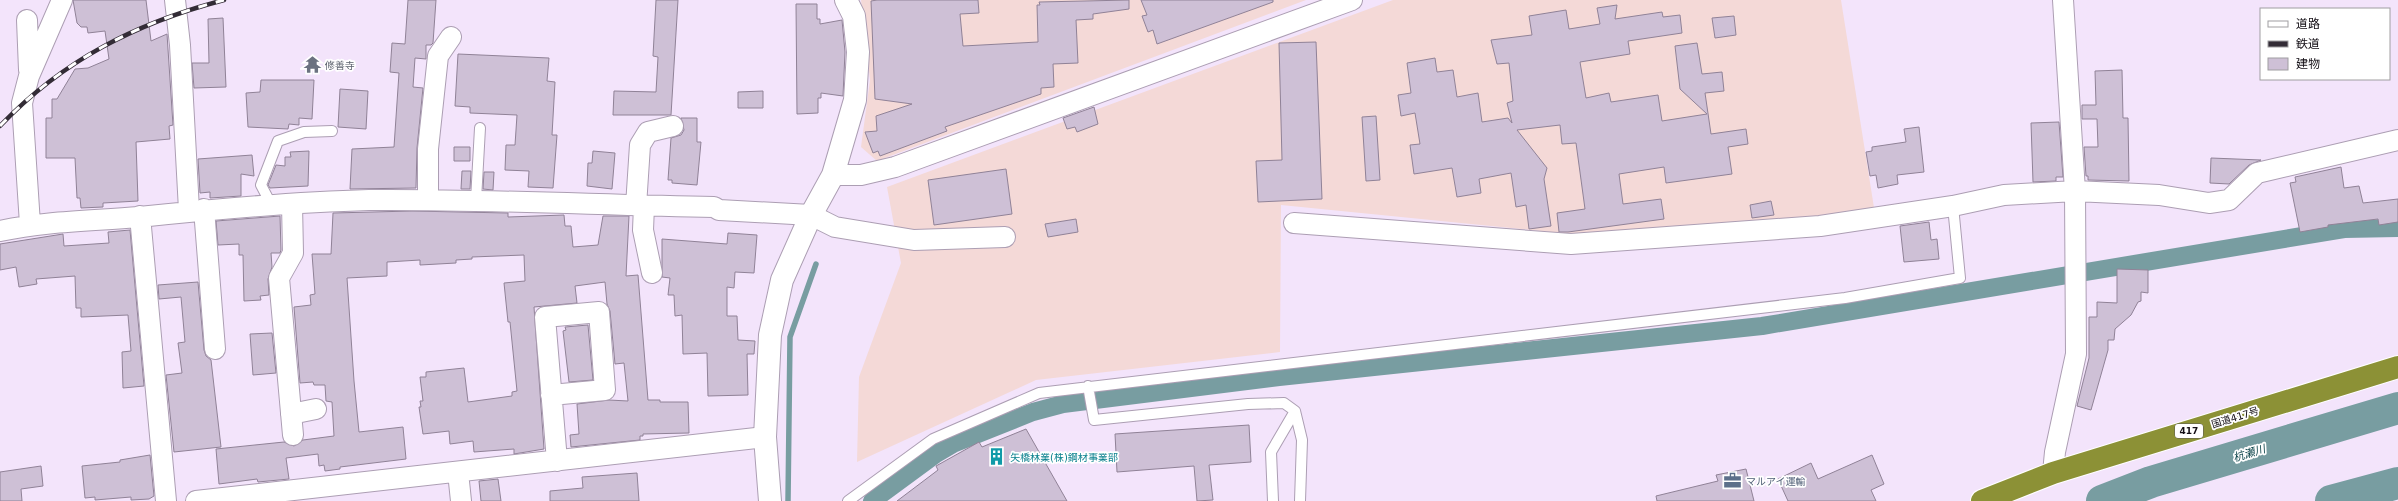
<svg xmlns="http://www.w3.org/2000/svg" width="2398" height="501" font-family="'DejaVu Sans','Noto Sans JP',sans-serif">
<rect width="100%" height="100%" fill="#f3e4fb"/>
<!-- industrial -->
<path fill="#f4d9d7" d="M861 0H1306L877 161 861 147 870 80Z
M1393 0H1841L1875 214 1571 234 1281 205 1280 352 1036 380 857 462 859 377 901 263 887 187Z"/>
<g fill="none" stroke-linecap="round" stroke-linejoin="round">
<!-- stream -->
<path stroke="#789da1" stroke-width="5.5" d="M788 501 790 337 816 264"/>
<!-- canal -->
<path stroke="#789da1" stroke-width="18" d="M872 501 936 454 953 444 1033 412 1063 404 1279 377 1762 326 2344 229 2398 228"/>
<!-- river -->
<path stroke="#789da1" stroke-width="32" d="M2102 501 2151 482 2398 408
M2331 501 2398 483"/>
</g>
<!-- building -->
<path fill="#cec0d6" stroke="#908297" d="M73 0H146L151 41 167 34 173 125 169 126 170 139 136 142 138 201 103 203V207L81 208 80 198H77L75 158H46V118H52V99H57L75 69 88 68 109 59 105 31 88 33 87 27H81L77 23Z
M408 0H436L433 43 431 45H426V59L415 58 413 87 423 88 417 148 416 188 350 189 352 149 394 147 399 73 390 72 392 43 405 44Z
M656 0H678L671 115H613L614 91 656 92 658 57 653 56Z
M877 0H978L979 13 960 14 963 46 1038 42 1037 5H1040L1039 2 1129 0V9L1093 14V19L1076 20 1078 63 1053 64 1054 87 1041 88V94L945 127 947 131 880 156 878 151 873 153 865 132 877 131 876 116 912 104 875 99 871 1Z
M1141 0H1273V2L1157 44 1153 30 1148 32 1142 16 1147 15Z
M796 4H817V19H820V24L842 20 845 52 843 96 821 93V98H818V113L797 114Z
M1617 5 1615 19 1662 12 1663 17 1680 15 1682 33 1628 41 1630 54 1580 62 1586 98 1609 93 1611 102 1658 95 1662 121 1707 114 1680 89 1675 46 1697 43 1702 74 1722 72 1724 91 1705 93 1711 134 1746 129 1748 144 1728 147 1732 174 1666 183 1664 167 1619 174 1623 204 1661 199 1664 219 1568 232H1559L1557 213 1585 209 1576 143 1562 144 1560 125 1517 130 1547 168 1544 179 1551 226 1529 229 1526 205 1516 207 1511 173 1479 179 1481 193 1457 197 1452 168 1414 174 1410 145 1420 144 1415 113 1401 116 1398 95 1411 93 1407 63 1435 58 1437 72 1453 70 1457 97 1478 93 1482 122 1508 118 1512 123 1507 103 1513 101 1509 63 1497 64 1491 40 1532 35 1529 16 1566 10 1569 29 1600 24 1597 8Z
M1734 16 1736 35 1715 38 1712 18Z
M223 18 226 87 194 88 192 63H209L208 19Z
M1316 42 1322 199 1258 202 1256 161 1282 160 1279 43Z
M458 54 549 58 547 81 555 82 552 135H557L553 188 528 187 529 171 505 170 506 145H515L517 115 470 113V107L455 106Z
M2122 70 2123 118H2128L2129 181 2088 180V176H2086L2084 147H2098L2097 119H2082V105H2096L2095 71Z
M261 80H314L312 119 299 118V125L289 124 288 129 248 127 246 93 260 92Z
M340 89 368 91 366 129 338 127Z
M763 91V108H738V92Z
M1094 107 1098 124 1077 132 1075 127 1067 129 1063 118Z
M1376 116 1380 180 1366 181 1362 117Z
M681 118H697V142H701L697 185 672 183V180H668L671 138 681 135 684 130Z
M2059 122 2063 177H2056V181L2033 182 2031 123Z
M1919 127 1924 172 1897 175 1898 184 1878 188 1876 175 1870 176 1866 152 1872 151V147L1906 142 1904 129Z
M454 147H470V161H454Z
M309 151 308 186 270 188 268 185 276 165 285 166V157H291L290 152Z
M593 151 615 153 612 189 587 186 588 163H592Z
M252 155 254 176 241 174V196L210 198V192L200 193 198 159Z
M2211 158 2261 160 2249 165 2229 184 2210 183Z
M2341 167 2344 188 2359 186 2363 203 2398 199V222L2379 225 2378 219 2328 225V227L2300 232 2290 183 2296 182 2295 177Z
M1006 169 1012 214 934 225 928 180Z
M462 171H471L470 189H461Z
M484 172H494L493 190 483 189Z
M1771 201 1774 215 1752 218 1750 205Z
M412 211 508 213V217L564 215 565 226H571L573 247 598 245 603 216H629L626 276 638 275 648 400H660V402H688L689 433 643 434V436H640V440L571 447 570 435 579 434 577 404 609 400 628 401 624 363 615 364 610 311 607 304 605 282 575 286 577 303 534 307 544 449 514 454V449L474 452 473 441 450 444 449 431 423 434 419 407H421L420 401H423L420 377H426V372L464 368 468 402 512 396V392L517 391 510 322H508L504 283 525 281 524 255 472 257V259L456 260V263L420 265V260L387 262V276L347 278 354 381 359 432 403 427 406 459 340 467V469L325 471 324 465 319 466 318 454 286 458 289 479 258 482 257 479 219 484 216 449 284 442 294 446 303 440 334 436 332 402 326 401 325 385H314L313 382 300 383 294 307 311 305 310 295 315 294 312 254H331L333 213Z
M280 216 281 250 280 253H271L272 267 268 279 269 295 260 296 261 300 244 301 243 255H239V244L218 245 216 221Z
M1076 219 1078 232 1048 237 1045 224Z
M1929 222 1931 240 1937 239 1939 259 1904 262 1900 226Z
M130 230 144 386 123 388 122 352 131 351 128 315 81 317V308H76L75 276 36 279 37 284 19 287 16 267 0 270V244L63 234 64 246 109 243 108 232Z
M728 233 757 235 754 273 735 272 734 288 727 287V316H737L738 340 755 341 754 354H747L748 395 708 396 707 353 683 354 682 315 675 316 674 295H668L670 278 662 277V239L727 244Z
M2117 269 2148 270V293L2141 292V301L2138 302 2131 315 2115 329 2114 340H2108V350L2091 410 2077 406 2089 358V317H2097V302L2117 303Z
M198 282 204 350 206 356 211 360 221 447 174 452 166 375 182 373 178 343 185 342 181 297 159 299 158 285Z
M588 325 593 380 569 382 563 331 566 330 565 327Z
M272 333 276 373 253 375 250 334Z
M1249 425 1251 462 1209 465 1213 500 1197 501 1194 466 1117 472 1115 434Z
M1026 429 1067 501H897L938 470 936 466 979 442 982 447Z
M150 455 154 496 149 499 131 500V497L95 500V497L85 498 82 466 120 462V460Z
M1872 455 1884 484 1871 490 1876 501H1788L1778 479 1811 463 1818 479Z
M41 466 43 486 21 489 22 501H0V472Z
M1746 469 1754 501H1657L1656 496 1718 481 1716 475Z
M637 473 639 501H550V491L583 488 582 477Z
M498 479 501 501H481L479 481Z"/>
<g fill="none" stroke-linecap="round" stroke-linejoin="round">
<defs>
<path id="lane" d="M476 200 480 128
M272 206 261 185 278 141 304 132 332 131
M1088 386 1094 420 1248 404 1284 403 1295 411 1271 452 1273 501
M1295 411 1302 440 1300 501
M848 501 933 439 1039 393 1845 298 1960 278 1953 206"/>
<path id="street" d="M175 0 180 45 189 210
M27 20 29 70
M833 175H861L895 167 1352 0
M428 200V149L438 56 451 37
M292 204 293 253 279 278 293 435
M636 206 640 145 648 132 673 126
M644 206 643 230 652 273
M204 209 215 349
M140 216 166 501
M1294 223 1571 244 1820 226 1953 206 2004 195 2075 191 2159 195 2209 203 2229 200 2257 173 2398 140
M30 224 22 103 29 76 62 0
M0 231C46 221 93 221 139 217 216 209 292 202 369 200 484 199 599 205 714 207L719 210 811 215 835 227 914 240 1005 237
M551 395 605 390 599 312 545 317 557 461
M291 414 316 409
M458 472 461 501
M2053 473 2055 452 2076 354 2075 191 2063 0
M196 501 765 437"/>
<path id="secondary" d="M770 501 765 437 770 335 782 280 811 215 833 175 855 100 858 52 854 16 846 0"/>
<path id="highway" d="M1982 501 2053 473 2398 367"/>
</defs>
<!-- lane casing -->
<use href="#lane" stroke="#ac9eb3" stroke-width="12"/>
<!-- street casing -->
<use href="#street" stroke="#ac9eb3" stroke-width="22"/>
<!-- secondary casing -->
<use href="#secondary" stroke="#ac9eb3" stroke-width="24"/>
<!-- highway casing -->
<use href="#highway" stroke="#fff" stroke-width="24"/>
<!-- lane -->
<use href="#lane" stroke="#fff" stroke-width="10"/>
<!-- street -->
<use href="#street" stroke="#fff" stroke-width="20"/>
<!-- secondary -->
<use href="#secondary" stroke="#fff" stroke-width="22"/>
<!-- highway -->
<use href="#highway" stroke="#8c9136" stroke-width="22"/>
<defs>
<path id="rail" d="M0 126C63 60 136 23 224 0"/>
</defs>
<!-- rail casing -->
<use href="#rail" stroke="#332c36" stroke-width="4.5"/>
<!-- rail -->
<use href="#rail" stroke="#fff" stroke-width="3" stroke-dasharray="9" stroke-linecap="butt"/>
</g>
<!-- icons -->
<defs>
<symbol id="temple-bare" viewBox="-9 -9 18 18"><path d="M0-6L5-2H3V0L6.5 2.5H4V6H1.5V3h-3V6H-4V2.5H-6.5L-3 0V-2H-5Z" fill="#6b7280" stroke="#fff" stroke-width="2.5" paint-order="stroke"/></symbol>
<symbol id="building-bare" viewBox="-9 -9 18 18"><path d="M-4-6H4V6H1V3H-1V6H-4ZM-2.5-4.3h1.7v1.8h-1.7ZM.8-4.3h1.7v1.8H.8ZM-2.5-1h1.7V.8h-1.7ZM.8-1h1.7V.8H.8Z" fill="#0f9aa8" stroke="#fff" stroke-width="2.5" paint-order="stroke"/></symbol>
<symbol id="office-bare" viewBox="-9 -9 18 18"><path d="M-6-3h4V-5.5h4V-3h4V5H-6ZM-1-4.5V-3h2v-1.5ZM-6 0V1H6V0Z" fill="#5c6f8a" stroke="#fff" stroke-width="2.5" paint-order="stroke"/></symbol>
</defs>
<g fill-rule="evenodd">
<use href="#temple-bare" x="300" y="52" width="25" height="25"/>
<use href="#building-bare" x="984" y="444" width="25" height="25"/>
<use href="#office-bare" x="1720" y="468" width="25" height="25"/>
</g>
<g text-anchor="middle" stroke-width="3.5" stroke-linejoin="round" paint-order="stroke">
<!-- shield labels -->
<rect fill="#fff" stroke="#59565a" stroke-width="1" x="2175" y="424" width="28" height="14" rx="3"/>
<g font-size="9" font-weight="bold" fill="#120d14">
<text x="2189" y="434">417</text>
</g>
<!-- worship labels -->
<g font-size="10" fill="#5b616d" stroke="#fff" text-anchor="start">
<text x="325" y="69">修善寺</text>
</g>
<!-- street labels -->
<g font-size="10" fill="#120d14" stroke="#fff">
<text transform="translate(2235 417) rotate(-17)" y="4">国道417号</text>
</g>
<!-- culture labels -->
<g font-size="10" fill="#0d838f" stroke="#fff" text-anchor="start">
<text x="1010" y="461">矢橋林業(株)鋼材事業部</text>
</g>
<!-- service labels -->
<g font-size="10" fill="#4e5e75" stroke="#fff" text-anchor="start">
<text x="1746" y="485">マルアイ運輸</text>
</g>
<!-- water labels -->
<g font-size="11" font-style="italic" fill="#003b41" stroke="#fff">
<text transform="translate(2249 453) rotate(-17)" y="4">杭瀬川</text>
</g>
</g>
<!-- legend -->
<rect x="2260" y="8" width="130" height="72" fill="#ffffff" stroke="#a09ea1"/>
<rect x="2268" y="21" width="20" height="6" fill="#ffffff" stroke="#a09ea1"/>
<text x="2296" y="28" font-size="12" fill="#120d14">道路</text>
<rect x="2268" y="41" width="20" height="6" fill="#332c36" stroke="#a09ea1"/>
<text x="2296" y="48" font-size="12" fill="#120d14">鉄道</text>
<rect x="2268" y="58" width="20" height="12" fill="#cec0d6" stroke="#a09ea1"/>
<text x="2296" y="68" font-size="12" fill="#120d14">建物</text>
</svg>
